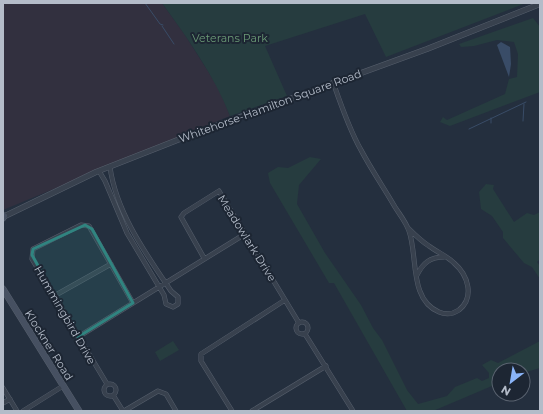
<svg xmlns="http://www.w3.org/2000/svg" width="543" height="414" font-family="Montserrat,sans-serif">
<rect width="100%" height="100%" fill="#242f3e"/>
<!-- medical -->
<path fill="#32303f" d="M3 3H162L185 35 220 90 230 116 3 210Z"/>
<!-- green -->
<path fill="#263c3f" d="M162 3H526L386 57 365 14 265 46 287 96 230 116C214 75 188 39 162 3Z
M533 18 540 27V92L450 126 440 122 443 117 447 120 505 94 509 79 517 77 518 54 514 42 497 40 474 46 461 47 459 44Z
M310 157 321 159 299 185 297 204 325 253 361 305 373 328 382 340 407 390 418 404 447 396 455 387 477 378 482 381 489 378V373L482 365 491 360 498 363 540 341V368L523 373V370H499V383L433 411H407L334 283H329L270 183 268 173 278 167 288 168Z
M486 184 494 185 493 189 514 222 527 213 534 215 540 212V259L537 262 540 266V279L532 267 524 263 503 238V232L492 216 481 209 479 192Z
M173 341 179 350 160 361 155 352Z"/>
<!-- water -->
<path fill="#394c67" d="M501 42 510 47 511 64 509 77 497 45Z"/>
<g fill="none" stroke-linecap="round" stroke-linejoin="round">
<!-- stream -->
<path stroke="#394c67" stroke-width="1" d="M145 3 160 24 163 25
M162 26 174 44
M491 118V123
M523 121 524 104
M469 129 526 102"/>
<defs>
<path id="minor" d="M333 82C341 105 349 129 361 150 371 169 384 188 395 207 400 215 406 222 409 231 418 256 409 300 439 312 446 315 453 314 459 310 475 297 468 275 454 263 447 256 437 252 429 246 421 241 415 235 408 228
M99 171 105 181 127 233 164 295 166 304 173 307 178 304V297L171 291C146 254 116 212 110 167
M204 258 181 217 184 213 219 191 299 323
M417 275C423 263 430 257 444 257
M54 296 111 264
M296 328a6 6 0 1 1 12 0a6 6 0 1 1-12 0Z
M305 334 353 411
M78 337 245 234
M104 390a6 6 0 1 1 12 0a6 6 0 1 1-12 0Z
M107 384 32 259 33 249 81 225 89 226 133 303
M3 388 17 411
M113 395 123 411
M3 403 10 399
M23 411 63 386
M124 411 158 391 166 394 176 411
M232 411 201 361V354L285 300
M252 411 326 366"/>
<path id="tertiary" d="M3 217 96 172 180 139 427 49 540 4"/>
<path id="secondary" d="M3 218 4 216
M3 289 79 411"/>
</defs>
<!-- minor casing -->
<use href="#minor" stroke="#565f6c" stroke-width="5"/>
<!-- tertiary casing -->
<use href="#tertiary" stroke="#565f6c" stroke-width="6"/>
<!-- secondary casing -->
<use href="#secondary" stroke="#565f6c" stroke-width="7"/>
<!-- minor -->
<use href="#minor" stroke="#38414e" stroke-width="4"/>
<!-- tertiary -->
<use href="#tertiary" stroke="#38414e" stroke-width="5"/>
<!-- secondary -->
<use href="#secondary" stroke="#465061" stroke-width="6"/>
</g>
<!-- marked area -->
<path fill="#308480" fill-opacity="0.2" stroke="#308480" stroke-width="3" stroke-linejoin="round" d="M85 225 92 229 133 303 78 337 32 255 33 249Z"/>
<g text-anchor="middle" stroke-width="4" stroke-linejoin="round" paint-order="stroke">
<!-- park labels -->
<g font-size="11" fill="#6b9a76" stroke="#1d2633">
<text x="230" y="42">Veterans Park</text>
</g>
<!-- street labels -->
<g font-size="11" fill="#b4bcc9" stroke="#1d2633">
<text transform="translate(270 106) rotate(-20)" y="4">Whitehorse-Hamilton Square Road</text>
<text transform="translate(247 238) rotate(58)" y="4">Meadowlark Drive</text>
<text transform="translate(65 315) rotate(60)" y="4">Hummingbird Drive</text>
<text transform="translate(49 345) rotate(58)" y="4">Klockner Road</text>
</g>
</g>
<!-- border -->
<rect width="543" height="414" fill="none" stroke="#b4bcc9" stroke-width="8"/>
<!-- north arrow -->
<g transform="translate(511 382) rotate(211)"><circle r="19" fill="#1d2633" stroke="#59626f"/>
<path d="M0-3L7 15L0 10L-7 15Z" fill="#8ab4f8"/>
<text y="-6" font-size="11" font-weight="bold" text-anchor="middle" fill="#b4bcc9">N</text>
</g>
</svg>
